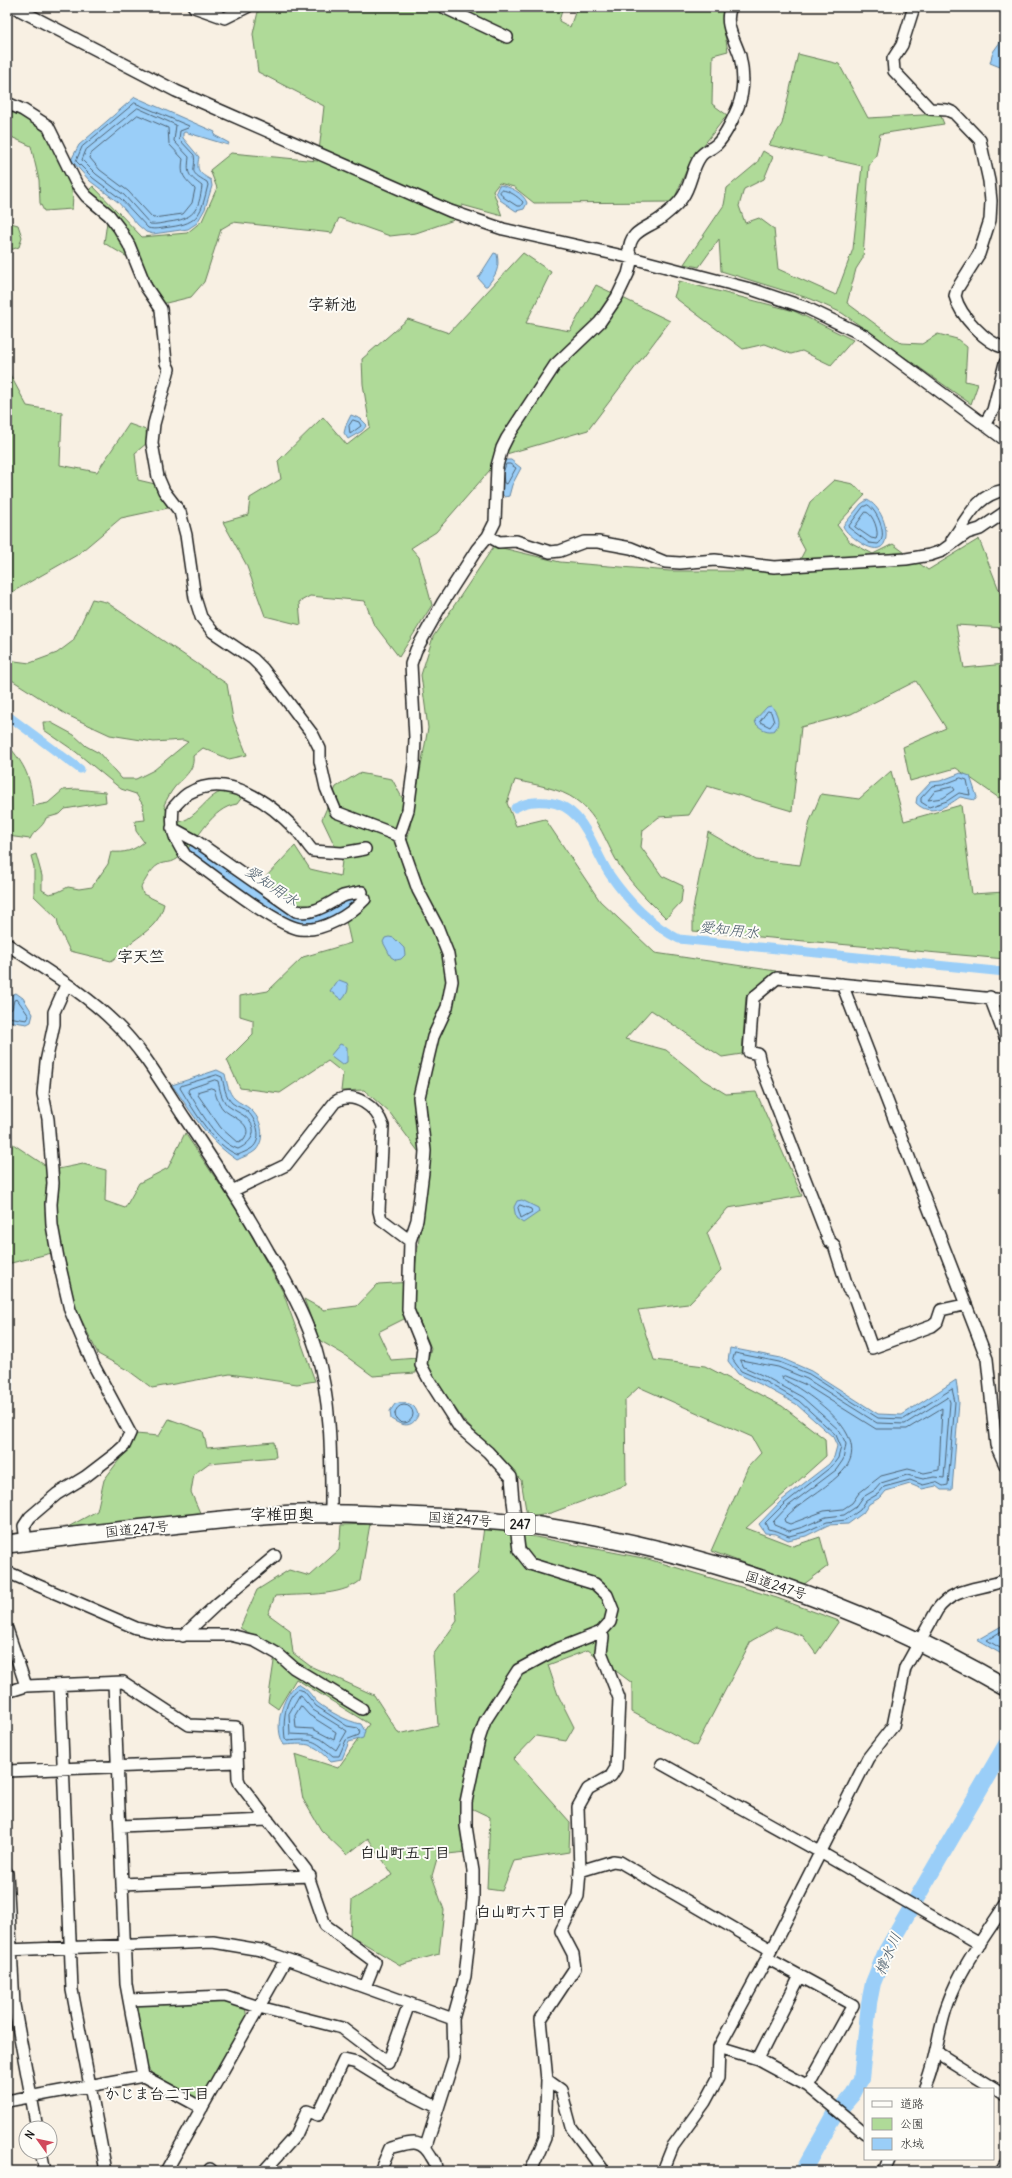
<svg xmlns="http://www.w3.org/2000/svg" width="1012" height="2178" font-family="Delius,'Klee One',sans-serif">
<rect width="100%" height="100%" fill="#f8f0e3"/>
<filter id="ink" filterUnits="userSpaceOnUse"><feTurbulence type="fractalNoise" baseFrequency=".025" numOctaves="2"/><feDisplacementMap in="SourceGraphic" scale="8" xChannelSelector="R" yChannelSelector="G"/><feConvolveMatrix kernelMatrix="1 2 1 2 8 2 1 2 1" color-interpolation-filters="sRGB"/></filter>
<g filter="url(#ink)">
<!-- green -->
<path fill="#afda98" stroke="#667b5a" d="M259 7H563L559 21 570 27 577 7H728L723 25 728 51 713 55 712 104 727 115 689 164 673 202 534 203 514 187 499 183 493 191 502 216 462 205 454 220 416 233 390 236 339 218 332 233 233 222 221 229 204 282 191 297 162 304 148 283 139 264 104 243 107 222 83 202 93 186 142 237 187 233 202 221 217 188 210 170 231 153 318 161 324 106 258 72 253 34Z
M798 54 839 64 868 118 940 114 944 124 880 134 876 155 869 166 863 258 856 269 847 303 901 343 922 344 938 334 957 339 967 347 965 381 978 384 971 404 842 313 811 299 721 271 719 239 699 267 684 264 724 205 727 188 757 163 763 151 773 157 764 179 744 189 739 206 745 223 759 218 774 229 778 269 836 295 853 249 862 166 769 145 782 124Z
M7 110C41 120 54 141 66 173 72 190 74 191 72 209L44 211 40 203 39 180 31 146 7 135Z
M7 222 18 225 22 237 19 247 7 251Z
M523 253 551 272 526 323 570 331 596 285 670 321 588 430 503 455 436 532 411 548 419 557 432 605 399 657 373 623 365 601 310 596 299 602 301 625 265 616 246 564 223 522 248 515 250 498 281 479 278 461 323 417 347 445 370 427 363 384 362 359 408 319 449 333Z
M679 281 794 311 853 340 831 365 802 351 791 354 765 344 743 349 674 297Z
M7 369 27 406 62 412 60 465 97 472 129 424 146 430 147 443 135 453 138 480 155 484 168 508 121 518 77 555 7 595Z
M834 480 853 484 865 495 837 525 850 542 873 554 893 544 928 570 979 539 1005 605V628L956 625 964 668 1005 664V790L999 798 956 768 910 781 903 747 946 728 916 681 851 714 801 727 792 811 707 786 689 815 659 817 643 830 641 847 662 876 683 886 681 902 666 918C650 902 634 887 621 868 606 845 600 817 576 800 560 788 535 785 515 780L507 803 516 826 545 819 600 901 655 953 776 971 746 996 742 1054 722 1057 651 1010 625 1039 666 1050 703 1080 726 1094 756 1092 802 1196 728 1208 707 1233 721 1270 688 1304 638 1310 654 1360 705 1366 782 1406 825 1439 826 1456 746 1528 793 1546 820 1537 828 1566 803 1585 711 1551 748 1467 761 1453 752 1437 639 1387 625 1400 626 1485 551 1513 527 1516 521 1480 464 1421 426 1366 431 1348 416 1313 378 1332 391 1360 417 1358 416 1373 373 1376 343 1354 319 1340 304 1299 324 1310 357 1306 378 1284 413 1282 429 1166 390 1113 364 1090 341 1091 343 1073 328 1061 280 1093 240 1088 227 1060 253 1034V1020L240 1016V996L268 991 303 957 351 943 346 921 369 903 363 889 314 906 291 904 262 881 295 846 310 869 340 876 342 861 322 819 336 787 359 773 392 779 406 805 407 843 428 728 421 675 433 637 494 546 560 562 670 571H794L805 550 797 535 810 502Z
M92 599 106 602 227 684 233 719 247 755 229 759 203 748 193 756C195 771 183 777 174 788 170 793 167 799 164 805L172 823C204 823 208 776 243 796L237 804C211 808 200 838 182 855 170 866 167 860 158 865 150 870 146 880 141 887L143 894 164 904C160 923 147 931 132 942 124 949 120 955 111 961L70 951 59 929 57 918 34 896V867L31 856 36 854 42 876V890L49 894 58 892 68 887 79 889 92 887 108 864 111 852C125 853 133 851 144 842L136 831 135 821 145 820 143 805 136 794 121 789 76 752 44 730 43 722H50L74 735 86 746 99 753 122 779H136L154 770 188 742 183 740 154 742 110 735 67 715 7 677V660L30 663 57 653 73 641Z
M7 744C26 766 31 778 33 806L48 803 63 790 76 789 105 792 106 802 65 809 60 814 46 818C43 828 34 830 30 839L7 836Z
M891 771 904 821 961 805 972 894 1005 892V959L693 931V909L708 832 756 860 800 865 810 821 821 794 859 799Z
M185 1133 239 1213 283 1292 315 1381 297 1384 230 1374 152 1388 129 1371 98 1354 65 1286 60 1251 7 1264V1140L46 1166 58 1169 83 1164 106 1170 105 1201 125 1208 139 1183 168 1168Z
M169 1419 203 1431 207 1448 274 1442 276 1457 209 1463 194 1474 191 1492 201 1515 122 1526 68 1527 97 1511 104 1480 125 1452 136 1434 159 1436Z
M370 1524 360 1581C340 1597 301 1594 275 1596L268 1614 290 1630 293 1653 310 1666 374 1695 399 1734 438 1725 433 1655 457 1621 455 1594 478 1573 484 1527 648 1559 777 1598 839 1621 816 1654 803 1636 776 1627 751 1641 696 1746 632 1712V1683L588 1650 548 1665 558 1695 574 1727 566 1741 536 1736 514 1759 570 1822 569 1852 514 1861 502 1891 487 1889 490 1817 471 1808 467 1852 438 1855 432 1876 444 1910 439 1954 400 1965 350 1935 352 1900 393 1875 368 1838 347 1855 321 1830 303 1799 295 1754 338 1768 369 1724 296 1679 278 1709 268 1702 276 1648 240 1628 257 1590 289 1570 310 1576 339 1550 341 1525Z
M225 2000 245 2006 247 2020 204 2096 194 2100 156 2079 145 2064 134 2005Z"/>
<!-- water -->
<path fill="#9acef8" stroke="#6887a0" d="M1005 35V69L990 63 993 52Z
M135 97 215 132 214 135 229 143 228 145 185 132 183 133V138L199 157C196 171 199 173 211 180L212 186 205 209 197 223 188 229 153 234 146 232 138 225 118 202 90 181 71 160 79 145Z
M499 185C509 186 524 193 527 203L524 209 516 211 500 200 496 192Z
M494 253 497 254C500 268 496 275 487 286H485L478 278Z
M351 415 361 419 367 425 362 431 348 439 344 433 346 425Z
M503 460H511L521 468 512 485 509 496 505 497C495 489 500 471 503 460Z
M867 500C890 510 898 569 858 541 852 536 846 533 843 526L861 504Z
M771 706C777 712 781 722 775 730 768 733 761 729 756 724L755 720 767 707Z
M961 773 970 776 977 797 975 800 960 797C946 807 930 817 916 803L917 797 931 782 940 781Z
M389 937 394 938 404 948 405 955 401 959 396 960 391 957 383 942 385 938Z
M339 980 347 983C350 990 346 995 342 1000L330 991 335 983Z
M16 993 23 998 33 1014 31 1022 27 1024 8 1021 11 995Z
M340 1044 347 1047V1062L342 1065 330 1056Z
M217 1070 225 1074C227 1082 228 1093 235 1099 239 1103 246 1105 250 1109 262 1119 266 1138 256 1150 251 1155 242 1157 237 1160 207 1140 193 1114 172 1085Z
M522 1200 538 1208 539 1212 523 1223 516 1218 514 1207 517 1201Z
M730 1348 781 1358 811 1371 878 1414 902 1415 956 1380 959 1402 952 1490H941L936 1486 922 1489 910 1484 886 1491 881 1497 869 1504 863 1513 848 1524 828 1525 806 1536 788 1540 776 1534 765 1533 759 1524 781 1501 829 1464 834 1457 837 1446 833 1437 796 1404 760 1384 738 1374 728 1361Z
M399 1403C410 1403 415 1404 418 1415 412 1429 402 1426 391 1419L390 1411 395 1404Z
M1005 1624V1656L977 1640Z
M297 1684C309 1689 310 1695 318 1703 330 1712 346 1721 361 1724L365 1731 363 1738 349 1742 342 1759 331 1761C313 1743 310 1743 284 1745 273 1727 282 1697 297 1684Z"/>
<g fill="none" stroke-linecap="round" stroke-linejoin="round">
<!-- shore -->
<path stroke="#4e6374" stroke-width="1" d="M135 103 189 126 188 128 180 131 179 139 194 155C197 172 186 170 207 182L208 185C201 213 200 223 170 227 162 228 155 230 148 228L121 199 93 178 76 161 82 147Z
M138 108 176 125 174 141 189 157C187 175 188 175 202 186 199 211 193 219 169 222 162 223 156 225 150 224L124 195 96 174 82 160 86 150Z
M138 115 168 128 169 144 183 159C180 177 185 178 195 189L192 203 183 214 153 218 128 191 100 170 90 158 91 154Z
M502 190C510 191 517 196 523 202L521 206H517L503 197 500 192Z
M353 420 359 422 361 426 350 434 349 426Z
M503 474 504 483 507 484 516 468 510 464H506L503 473
M868 505C877 510 889 537 878 544L869 543 848 527 863 507Z
M866 512C873 513 880 533 876 539L871 538 855 527Z
M768 711 771 712 774 722 770 727 760 722Z
M961 778 967 780 970 795 959 793 947 801 929 807 921 802V798L932 786 942 785Z
M953 787 955 790 943 798 928 800 935 791Z
M7 1011 12 1009 14 1000 17 999 29 1016 27 1020 7 1017
M217 1075 222 1077C224 1085 225 1096 232 1103 237 1107 244 1108 248 1112 257 1121 263 1139 252 1148 248 1151 242 1153 238 1155 214 1146 193 1109 180 1088L181 1086Z
M215 1080 218 1081C220 1090 221 1098 227 1105 232 1109 238 1112 243 1115 260 1127 254 1142 238 1149 216 1142 200 1110 188 1091L189 1089Z
M211 1088 214 1089C216 1096 218 1103 223 1109 232 1118 255 1123 244 1140L238 1143 221 1128 198 1095V1092Z
M520 1205 531 1209 532 1212 521 1218 518 1208Z
M735 1353 779 1362 809 1374 878 1418 904 1419 952 1389 955 1402 948 1485 943 1486 936 1482 923 1485 910 1480 884 1487 878 1494 866 1501 860 1510 846 1520 827 1522 805 1532 789 1536 777 1531 768 1529 765 1523 784 1504 832 1466 838 1458 841 1447 836 1435 799 1401 762 1380 741 1371 733 1360Z
M741 1360 778 1367 807 1379 877 1423 905 1424 948 1397 950 1402 944 1478 935 1477 923 1479 907 1475 881 1483 875 1490 863 1497 856 1507 844 1515 826 1517 803 1527 789 1531 774 1525 773 1522 787 1507 836 1470 843 1460 846 1444 840 1431 802 1397 764 1376 744 1367Z
M785 1376 804 1384 876 1429H907L942 1408 939 1470 924 1473 908 1469 881 1476 859 1493 852 1503 843 1509 824 1511 790 1524 785 1522 784 1519C800 1502 822 1491 839 1475 880 1439 811 1395 783 1379L782 1377Z
M395 1414a9 9 0 1 1 18 0a9 9 0 1 1-18 0Z
M1005 1629 987 1640 1005 1651
M298 1689 304 1691 316 1706 347 1726 358 1728 360 1731 359 1735 346 1740 339 1756H333C313 1739 313 1739 287 1741L285 1738C283 1723 284 1699 298 1689Z
M300 1695 313 1710 347 1731 336 1750 321 1739 311 1735 290 1734 289 1714Z
M301 1706 309 1715 336 1732 334 1740 313 1729 296 1728 295 1716Z"/>
<!-- canal -->
<path stroke="#9acef8" stroke-width="9" d="M7 715 80 769
M515 808C526 802 534 801 547 802 585 805 592 849 610 875 627 900 652 926 679 939L1005 972
M193 850 293 918C319 924 340 908 362 896"/>
<!-- river -->
<path stroke="#9acef8" stroke-width="16" d="M803 2171 834 2116 853 2094 861 2079 869 2003 873 1983 886 1951 1005 1746"/>
<defs>
<path id="minor" d="M14 7 176 91 450 211 503 229 632 258 754 290 807 308 865 336 1005 440
M194 7 225 18 247 7
M443 7 507 37
M914 7 902 45 893 59 894 71 930 109 947 110 954 113 980 140 989 181 991 201 990 220 979 254 957 289 955 296C960 316 986 343 1005 348
M7 103 23 110 48 126 76 183 86 196 109 215 119 228 129 245 146 287 161 309 166 363 169 369 154 424 152 443 158 477 164 491 180 512 186 535 195 598 201 617 213 632 253 659 263 669 313 735 320 749V761L326 788 336 812 399 836
M984 425 993 410 1005 363
M488 536 499 542 516 541 550 552 560 551 584 542H598L631 548 665 562 680 563 715 560 774 567 906 559 930 555 942 551 967 533 980 529 1005 512
M952 540C968 518 976 495 1005 490
M172 828 196 841 296 911C315 915 327 904 343 896 349 894 356 893 362 892
M365 849 342 853 313 851C306 844 303 836 296 830 270 803 228 771 189 793 183 796 178 803 173 808 171 829 173 837 185 855 209 872 276 926 300 929 323 932 350 915 365 899
M7 944C43 969 84 992 115 1023 144 1051 164 1087 186 1120 215 1163 243 1206 268 1251 287 1282 305 1315 316 1350 332 1403 331 1458 331 1513
M842 984 987 1359 996 1445 1005 1465
M990 997 1005 1037
M234 1190 286 1165 335 1102C354 1089 377 1108 383 1126L379 1211 381 1219 410 1241
M964 1305 941 1310 937 1322 932 1326 872 1348 853 1294 848 1289 834 1245 829 1241 760 1063 758 1054 749 1052 753 998 777 978 1005 1000
M513 1501 511 1477 488 1452 459 1427 429 1380 421 1365 423 1347 408 1310 410 1241 417 1220 424 1164 425 1151 419 1097 433 1037 447 1007 452 981 448 954 437 926 418 890 399 836 408 810 414 764 415 738 411 664 416 650 443 602 477 549 488 536 495 522 497 466 502 448 507 438 555 365 600 322 617 297 628 274 632 258 629 252C629 231 646 229 660 219 667 213 677 206 682 198 691 186 691 170 700 157 704 151 712 149 717 144 726 135 733 119 738 107 744 91 744 73 740 56 735 40 723 23 731 7
M26 1541 24 1526 30 1517 57 1494 85 1477 115 1454 124 1446 130 1433 93 1364 70 1310 58 1258 52 1225 51 1204 53 1183 48 1119 43 1094 46 1062 54 1024V1012L66 985
M7 1572 136 1628 167 1635H230L255 1641 278 1654 294 1668 362 1709
M7 1629 26 1686
M601 1632 603 1637 601 1652 619 1698 616 1768 611 1776 588 1789 578 1807 580 1871 578 1896 561 1931 573 1954 575 1968 541 2019 547 2080 561 2090 571 2127 604 2171
M183 1636 216 1605 275 1556
M114 1683 126 1984 143 2076
M60 1685 72 1990 106 2171
M7 1692 26 1686 123 1682 189 1725 236 1727 238 1779 240 1784 306 1870 325 1925 375 1962 365 1987
M662 1764 820 1852 980 1944
M7 1771 237 1762
M120 1826 268 1820
M580 1871 613 1861 620 1862 771 1950
M7 1873 14 2005 37 2128
M122 1884 310 1876
M7 1950 213 1942 261 1950 453 2019
M767 1958 853 2005 808 2086
M129 2000 225 1996 259 2007 342 2028 388 2063 409 2004
M719 2047 758 2059 808 2086 865 2133
M936 2052 1005 2095
M758 2059 800 1976
M924 2089C937 2062 937 2031 948 2003 961 1967 985 1936 1005 1905
M7 2101 143 2076 202 2108
M426 2146 454 2058 453 2019 465 1976 473 1899V1871L466 1826V1802L479 1739 485 1721 518 1670 555 1650 601 1632 610 1622 613 1610 607 1595 595 1584 530 1564 519 1550
M41 2152 45 2171
M210 2169 212 2171
M166 2171 286 1959
M264 2171 296 2135 307 2111 318 2115 344 2060 357 2063 391 2084 437 2107
M380 2171 390 2148C408 2144 420 2136 431 2156 435 2162 436 2164 436 2171
M531 2171 545 2138 547 2080
M663 2171 673 2146 705 2102 718 2078 719 2047 767 1958 868 1758 893 1726 905 1668 937 1610C954 1586 982 1590 1005 1580
M884 2171 889 2159
M1001 2171 1005 2164"/>
<path id="highway" d="M7 1544C62 1537 117 1531 172 1525 214 1521 257 1515 300 1514 337 1513 373 1515 409 1516 450 1518 492 1519 533 1525 698 1550 861 1604 1005 1687"/>
</defs>
<!-- minor casing -->
<use href="#minor" stroke="#1c1c1c" stroke-width="14"/>
<!-- highway casing -->
<use href="#highway" stroke="#1c1c1c" stroke-width="20"/>
<!-- minor -->
<use href="#minor" stroke="#fdfcf7" stroke-width="11"/>
<!-- highway -->
<use href="#highway" stroke="#fdfcf7" stroke-width="17"/>
<defs>
<path id="minor-bridge" d="M513 1501 519 1550"/>
</defs>
<!-- minor-bridge casing -->
<use href="#minor-bridge" stroke="#1c1c1c" stroke-width="14" stroke-linecap="butt"/>
<!-- minor-bridge -->
<use href="#minor-bridge" stroke="#fdfcf7" stroke-width="11"/>
</g>
</g>
<g text-anchor="middle" stroke-width="4" stroke-linejoin="round" paint-order="stroke">
<!-- shield labels -->
<rect fill="#fdfcf7" stroke="#605f5e" stroke-width="1" x="505" y="1513" width="30" height="22" rx="3"/>
<g font-size="13" font-weight="bold" fill="#1c1c1c">
<text x="520" y="1529">247</text>
</g>
<!-- street labels -->
<g font-size="14" fill="#1c1c1c" stroke="#fdfcf7">
<text transform="translate(460 1519) rotate(4)" y="5">国道247号</text>
<text transform="translate(137 1529) rotate(-6)" y="5">国道247号</text>
<text transform="translate(776 1585) rotate(18)" y="5">国道247号</text>
</g>
<!-- water labels -->
<g font-size="15" font-style="italic" fill="#485a69" stroke="#fdfcf7">
<text transform="translate(272 886) rotate(34)" y="5">愛知用水</text>
<text transform="translate(729 930) rotate(6)" y="5">愛知用水</text>
<text transform="translate(888 1954) rotate(-66)" y="5">樽水川</text>
</g>
<!-- neighbourhood labels -->
<g font-size="15" font-weight="bold" fill="#1c1c1c" stroke="#fdfcf7">
<text x="405" y="1858">白山町五丁目</text>
<text x="521" y="1917">白山町六丁目</text>
<text x="157" y="2099">かじま台二丁目</text>
</g>
<!-- quarter labels -->
<g font-size="16" font-weight="bold" fill="#1c1c1c" stroke="#fdfcf7">
<text x="332" y="310">字新池</text>
<text x="141" y="962">字天竺</text>
<text x="282" y="1520">字椎田奥</text>
</g>
</g>
<!-- margin -->
<rect width="1012" height="2178" fill="none" stroke="#fdfcf7" stroke-width="24"/>
<rect x="12" y="12" width="988" height="2154" fill="none" stroke="#1c1c1c" stroke-width="1.5" filter="url(#ink)"/>
<!-- legend -->
<rect x="864" y="2088" width="130" height="72" fill="#fdfcf7" stroke="#a3a29f"/>
<rect x="872" y="2101" width="20" height="6" fill="#fdfcf7" stroke="#a3a29f"/>
<text x="900" y="2108" font-size="12" fill="#1c1c1c">道路</text>
<rect x="872" y="2118" width="20" height="12" fill="#afda98" stroke="#a3a29f"/>
<text x="900" y="2128" font-size="12" fill="#1c1c1c">公園</text>
<rect x="872" y="2138" width="20" height="12" fill="#9acef8" stroke="#a3a29f"/>
<text x="900" y="2148" font-size="12" fill="#1c1c1c">水域</text>
<!-- north arrow -->
<g transform="translate(38 2140) rotate(303)"><circle r="19" fill="#fdfcf7" stroke="#a3a29f"/>
<path d="M0-3L7 15L0 10L-7 15Z" fill="#d1495b"/>
<text y="-6" font-size="11" font-weight="bold" text-anchor="middle" fill="#1c1c1c">N</text>
</g>
</svg>
